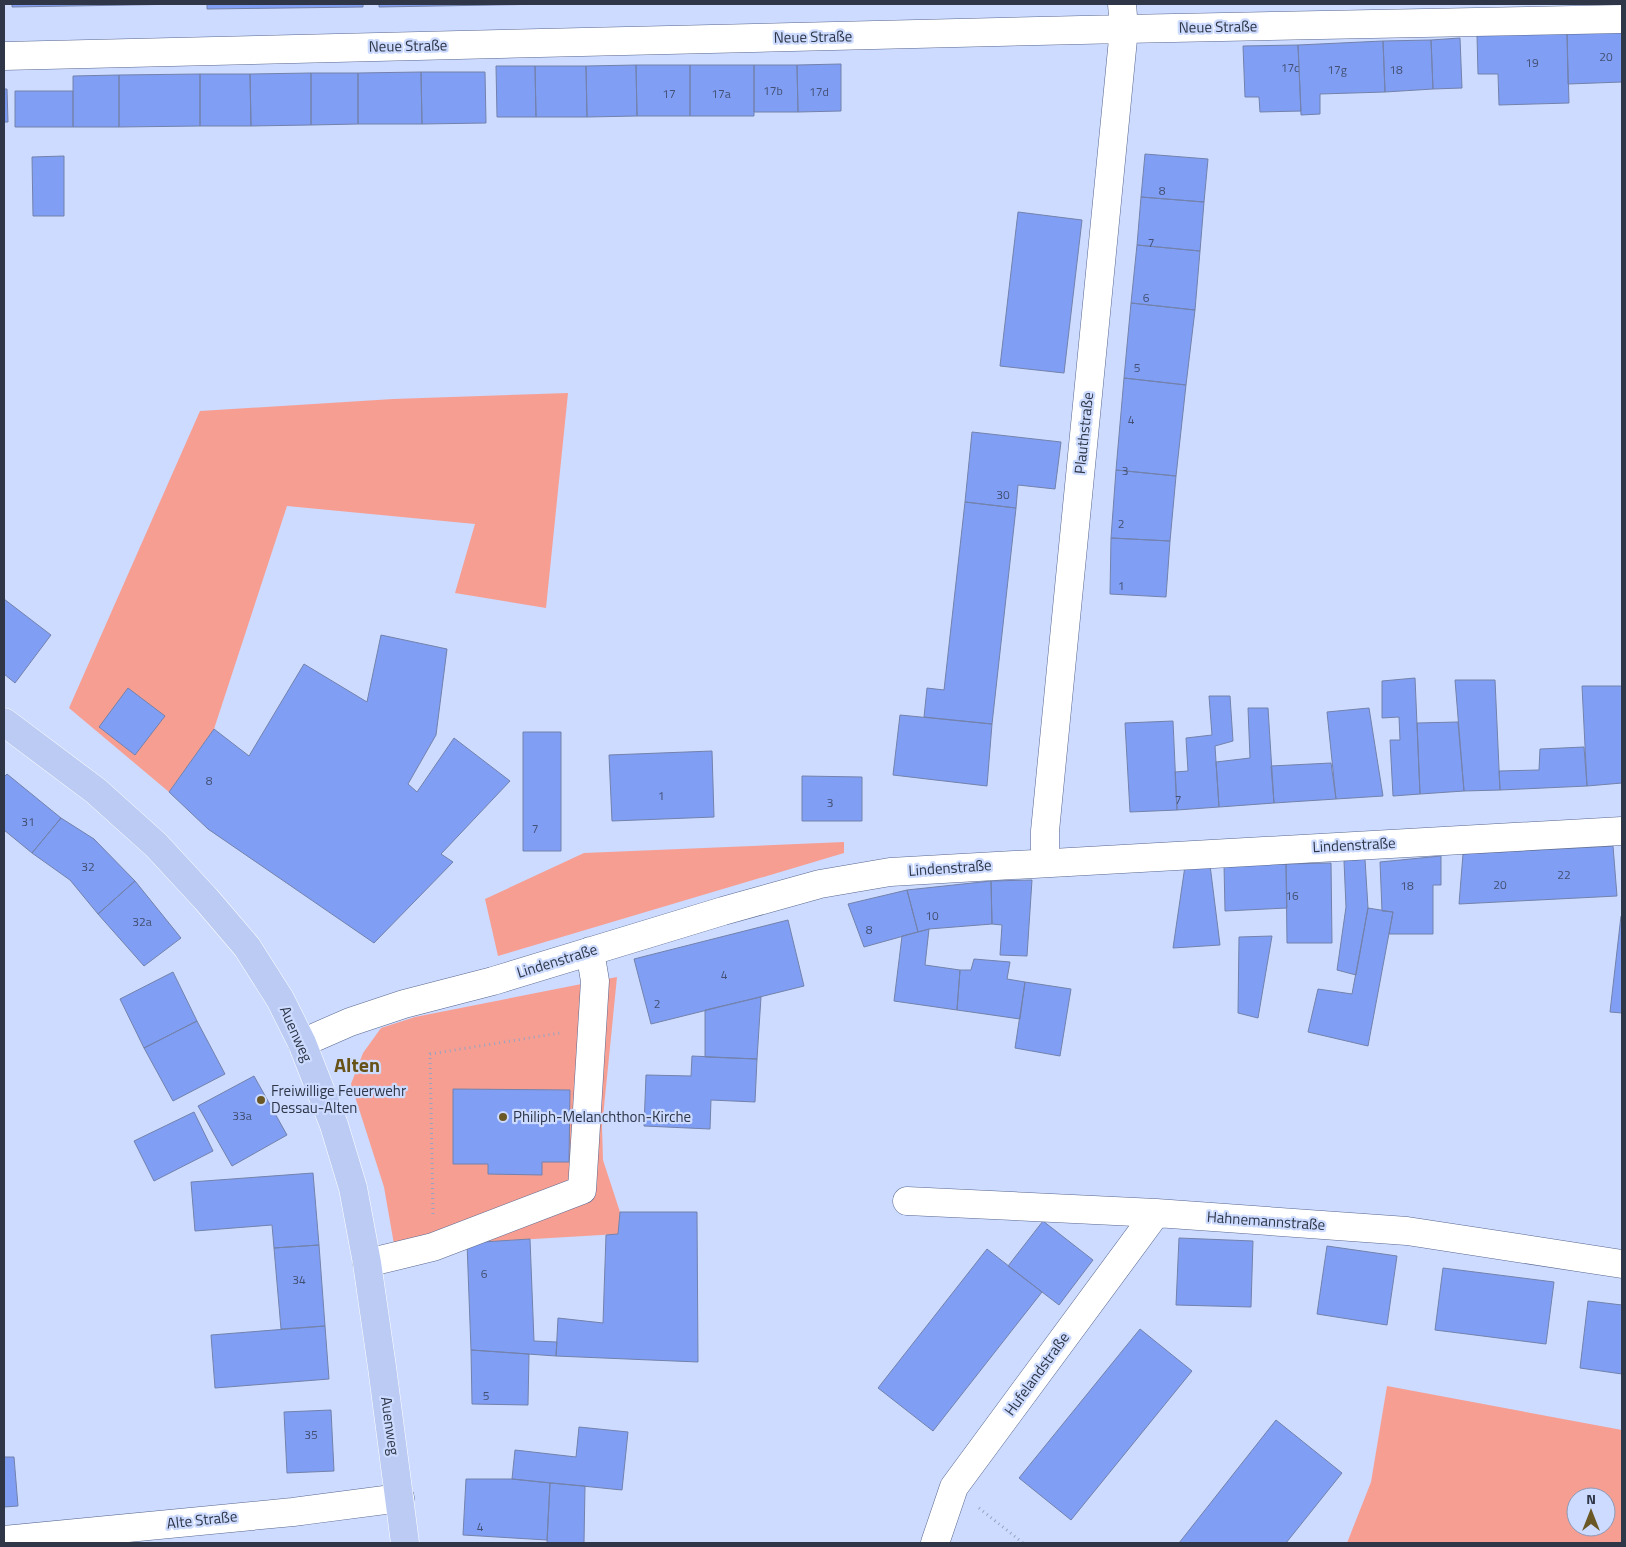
<svg xmlns="http://www.w3.org/2000/svg" width="1626" height="1547" font-family="'Titillium Web',sans-serif">
<rect width="100%" height="100%" fill="#ccdbff"/>
<!-- green -->
<path fill="#f79e92" fill-rule="evenodd" d="M568 393 546 608 455 593 475 524 287 506 214 729 169 792 69 708 200 411 393 399Z
M844 842V853L498 956 485 899 584 853Z
M617 977 602 1127 603 1160 620 1212 618 1234 467 1243 395 1250 384 1187 351 1084 363 1053 381 1028 415 1017Z
M1387 1386 1622 1430V1543H1347L1371 1482ZM1576 1497H1606V1527H1576Z"/>
<!-- building -->
<path fill="#809ef3" stroke="#7382ac" d="M12 4H187L12 7Z
M207 4H363V7L207 9Z
M379 4H551L379 7Z
M1622 31V82L1568 84 1567 33Z
M1567 33 1569 103 1499 105 1498 74H1478L1477 35Z
M1460 38 1462 88 1433 89 1431 40Z
M1431 40 1433 89 1385 92 1383 41Z
M1383 41 1385 92 1320 94V114L1301 115 1298 45Z
M1298 45 1301 111 1260 112 1259 97H1245L1243 46Z
M841 64V111L798 112 797 65Z
M636 65 637 116 587 117 586 66Z
M636 65H690V116H637Z
M690 65H754V116H690Z
M754 65H797L798 112H754Z
M496 66H535L536 117H497Z
M535 66H586L587 117H536Z
M421 72 422 124H358V73Z
M421 72H485L486 123 422 124Z
M311 73V125L251 126 250 74Z
M311 73H358V124L311 125Z
M200 74V126L119 127V75Z
M200 74H250L251 126H200Z
M119 75V127H73V76Z
M4 89H7L8 122H4Z
M15 91H73V127H15Z
M1145 154 1208 159 1204 202 1141 197Z
M64 156V216H33L32 157Z
M1141 197 1204 202 1200 251 1137 245Z
M1018 212 1082 220 1064 373 1000 366Z
M1137 245 1200 251 1195 310 1131 303Z
M1131 303 1195 310 1186 385 1124 378Z
M1124 378 1186 385 1176 476 1116 470Z
M972 432 1061 442 1055 489 1018 485 1016 508 965 502Z
M1116 470 1176 476 1170 541 1111 538Z
M965 502 1016 508 992 724 924 717 927 688 944 690Z
M1111 538 1170 541 1166 597 1110 594Z
M4 599 51 635 15 683 4 674Z
M381 635 447 649 436 735 408 784 417 792 454 738 510 781 441 854 453 862 374 943 208 829 169 792 214 729 249 756 304 664 367 702Z
M1415 678 1420 794 1393 796 1390 740H1400L1399 717 1382 718V681Z
M1455 680H1495L1500 790 1464 791Z
M1582 686H1622V783L1587 786Z
M128 688 165 716 135 755 99 727Z
M1209 696H1230L1233 741 1215 746 1219 807 1177 810 1175 772 1188 771 1186 738 1212 735Z
M1248 708H1268L1274 803 1219 807 1216 762 1250 758Z
M1369 708 1383 796 1336 799 1327 712Z
M900 715 992 724 987 786 893 775Z
M1173 721 1177 810 1130 812 1125 723Z
M1458 722 1464 791 1420 794 1417 723Z
M523 732H561V851H523Z
M1584 747 1587 786 1500 790 1499 771 1539 770 1540 749Z
M712 751 714 817 612 821 609 755Z
M1331 763 1336 799 1274 803 1271 766Z
M7 774 61 818 32 853 4 830V777Z
M802 776 862 777V821H802Z
M61 818 94 839 135 881 98 914 70 880 32 853Z
M1613 846 1617 896 1459 904 1463 854Z
M1441 856V885H1433V934H1389L1393 912 1382 911 1380 862Z
M1365 859 1368 908 1356 975 1337 970 1346 907 1344 861Z
M1331 863 1332 943H1287L1286 864Z
M1286 864 1287 908 1225 911 1224 865Z
M1210 865 1220 945 1173 948 1185 866Z
M1032 880 1027 956 1000 955 1002 925 992 924 991 881Z
M135 881 181 938 144 966 98 914Z
M991 881 992 924 929 929 918 932 907 890Z
M907 890 918 932 864 947 848 904Z
M1368 908 1393 912 1368 1046 1308 1032 1318 989 1352 994Z
M1621 916H1622V1013L1610 1012Z
M788 920 804 986 651 1024 634 959Z
M929 929 925 965 960 970 957 1010 894 1001 902 936Z
M1272 936 1258 1018 1238 1013 1239 937Z
M974 959 1010 962 1007 979 1025 982 1020 1019 957 1010 960 970H971Z
M173 972 197 1021 144 1048 120 999Z
M1025 982 1071 989 1060 1056 1015 1048Z
M761 997 757 1059 705 1057V1010Z
M197 1021 225 1074 173 1101 144 1048Z
M692 1056 757 1059 755 1102 711 1100 710 1129 644 1126 646 1075 691 1076Z
M254 1076 287 1135 232 1166 198 1106Z
M453 1089 570 1090 569 1162H542V1175L488 1174V1164H453Z
M194 1112 213 1151 154 1181 134 1141Z
M313 1173 319 1245 274 1248 272 1225 195 1231 191 1182Z
M620 1212H697L698 1362 556 1356 558 1318 603 1323 606 1235 618 1234Z
M1043 1221 1093 1260 1059 1305 1008 1266Z
M1179 1238 1253 1241 1251 1307 1176 1305Z
M530 1239 534 1341 557 1342 556 1356 471 1350 467 1243Z
M319 1245 325 1326 281 1329 274 1248Z
M1327 1246 1397 1256 1387 1325 1317 1314Z
M987 1249 1042 1292 933 1431 878 1388Z
M1443 1268 1554 1282 1546 1344 1435 1330Z
M1588 1301 1622 1305V1374L1580 1368Z
M325 1326 329 1379 215 1388 211 1335Z
M1140 1329 1192 1371 1071 1520 1019 1478Z
M471 1350 529 1354 528 1405 472 1404Z
M331 1410 334 1471 287 1473 284 1412Z
M1276 1420 1342 1473 1286 1543H1179Z
M579 1427 628 1432 622 1490 512 1479 515 1450 576 1457Z
M4 1457H14L18 1506 4 1507Z
M466 1479H512L550 1483 547 1540 463 1535Z
M550 1483 585 1486 584 1543H547Z"/>
<g fill="none" stroke-linecap="round" stroke-linejoin="round">
<defs>
<path id="minor" d="M4 56 1124 29 1622 19
M1045 862V831L1124 29 1122 4
M302 1043 350 1022 404 1004 493 981 723 911 820 884 890 872 1622 831
M907 1201 1156 1213 1407 1231 1622 1264
M367 1263 433 1247 582 1190 595 981 590 951
M4 1540 293 1512 400 1498
M935 1543 954 1487 1156 1213"/>
<path id="major" d="M4 722 96 791 156 845 206 899 247 947 280 999 302 1043 334 1125 353 1188 367 1263 382 1367 405 1543"/>
</defs>
<!-- minor casing -->
<use href="#minor" stroke="#59678f" stroke-width="29"/>
<!-- major casing -->
<use href="#major" stroke="#fff" stroke-width="29"/>
<!-- path -->
<path stroke="#97a4c1" stroke-width="3" stroke-dasharray="1 4" stroke-linecap="butt" d="M433 1214 430 1054 560 1033
M979 1508 1023 1543"/>
<!-- minor -->
<use href="#minor" stroke="#fff" stroke-width="28"/>
<!-- major -->
<use href="#major" stroke="#bccbf3" stroke-width="28"/>
</g>
<!-- markers -->
<g fill="#6b5827" stroke="#ccdbff" stroke-width="2">
<circle cx="261" cy="1100" r="5"/>
<circle cx="503" cy="1117" r="5"/>
</g>
<g text-anchor="middle" stroke-width="4.5" stroke-linejoin="round" paint-order="stroke">
<!-- number labels -->
<g font-size="12" fill="#435073">
<text x="1606" y="61">20</text>
<text x="1532" y="67">19</text>
<text x="1290" y="72">17c</text>
<text x="1337" y="74">17g</text>
<text x="1396" y="74">18</text>
<text x="773" y="95">17b</text>
<text x="819" y="96">17d</text>
<text x="669" y="98">17</text>
<text x="721" y="98">17a</text>
<text x="1162" y="195">8</text>
<text x="1151" y="247">7</text>
<text x="1146" y="302">6</text>
<text x="1137" y="372">5</text>
<text x="1131" y="424">4</text>
<text x="1125" y="475">3</text>
<text x="1003" y="499">30</text>
<text x="1121" y="528">2</text>
<text x="1121" y="590">1</text>
<text x="209" y="785">8</text>
<text x="661" y="800">1</text>
<text x="1178" y="804">7</text>
<text x="830" y="807">3</text>
<text x="28" y="826">31</text>
<text x="535" y="833">7</text>
<text x="88" y="871">32</text>
<text x="1564" y="879">22</text>
<text x="1500" y="889">20</text>
<text x="1407" y="890">18</text>
<text x="1292" y="900">16</text>
<text x="932" y="920">10</text>
<text x="142" y="926">32a</text>
<text x="869" y="934">8</text>
<text x="724" y="979">4</text>
<text x="657" y="1008">2</text>
<text x="242" y="1120">33a</text>
<text x="484" y="1278">6</text>
<text x="299" y="1284">34</text>
<text x="486" y="1400">5</text>
<text x="311" y="1439">35</text>
<text x="480" y="1531">4</text>
</g>
<!-- street labels -->
<g font-size="15" fill="#2f3648" stroke="#ccdbff">
<text transform="translate(1218 27) rotate(-1)" y="5">Neue Straße</text>
<text transform="translate(813 37) rotate(-1)" y="5">Neue Straße</text>
<text transform="translate(408 46) rotate(-1)" y="5">Neue Straße</text>
<text transform="translate(1084 433) rotate(-84)" y="5">Plauthstraße</text>
<text transform="translate(1354 845) rotate(-3)" y="5">Lindenstraße</text>
<text transform="translate(950 868) rotate(-4)" y="5">Lindenstraße</text>
<text transform="translate(557 961) rotate(-17)" y="5">Lindenstraße</text>
<text transform="translate(296 1034) rotate(66)" y="5">Auenweg</text>
<text transform="translate(1266 1221) rotate(4)" y="5">Hahnemannstraße</text>
<text transform="translate(1037 1374) rotate(-54)" y="5">Hufelandstraße</text>
<text transform="translate(390 1426) rotate(82)" y="5">Auenweg</text>
<text transform="translate(202 1520) rotate(-6)" y="5">Alte Straße</text>
</g>
<!-- poi labels -->
<g font-size="15" fill="#2f3648" stroke="#ccdbff" text-anchor="start">
<text x="271" y="1096">Freiwillige Feuerwehr<tspan x="271" dy="17">Dessau-Alten</tspan></text>
<text x="513" y="1122">Philiph-Melanchthon-Kirche</text>
</g>
<!-- district labels -->
<g font-size="20" font-weight="bold" fill="#675217" stroke="#ccdbff">
<text x="357" y="1072">Alten</text>
</g>
</g>
<!-- border -->
<rect width="1626" height="1547" fill="none" stroke="#2f3648" stroke-width="10"/>
<!-- north arrow -->
<g transform="translate(1591 1512)"><circle r="24" fill="#ccdbff" stroke="#8d99b6"/>
<path d="M0-4L9 19L0 12L-9 19Z" fill="#6b5827"/>
<text y="-8" font-size="14" font-weight="bold" text-anchor="middle" fill="#2f3648">N</text>
</g>
</svg>
